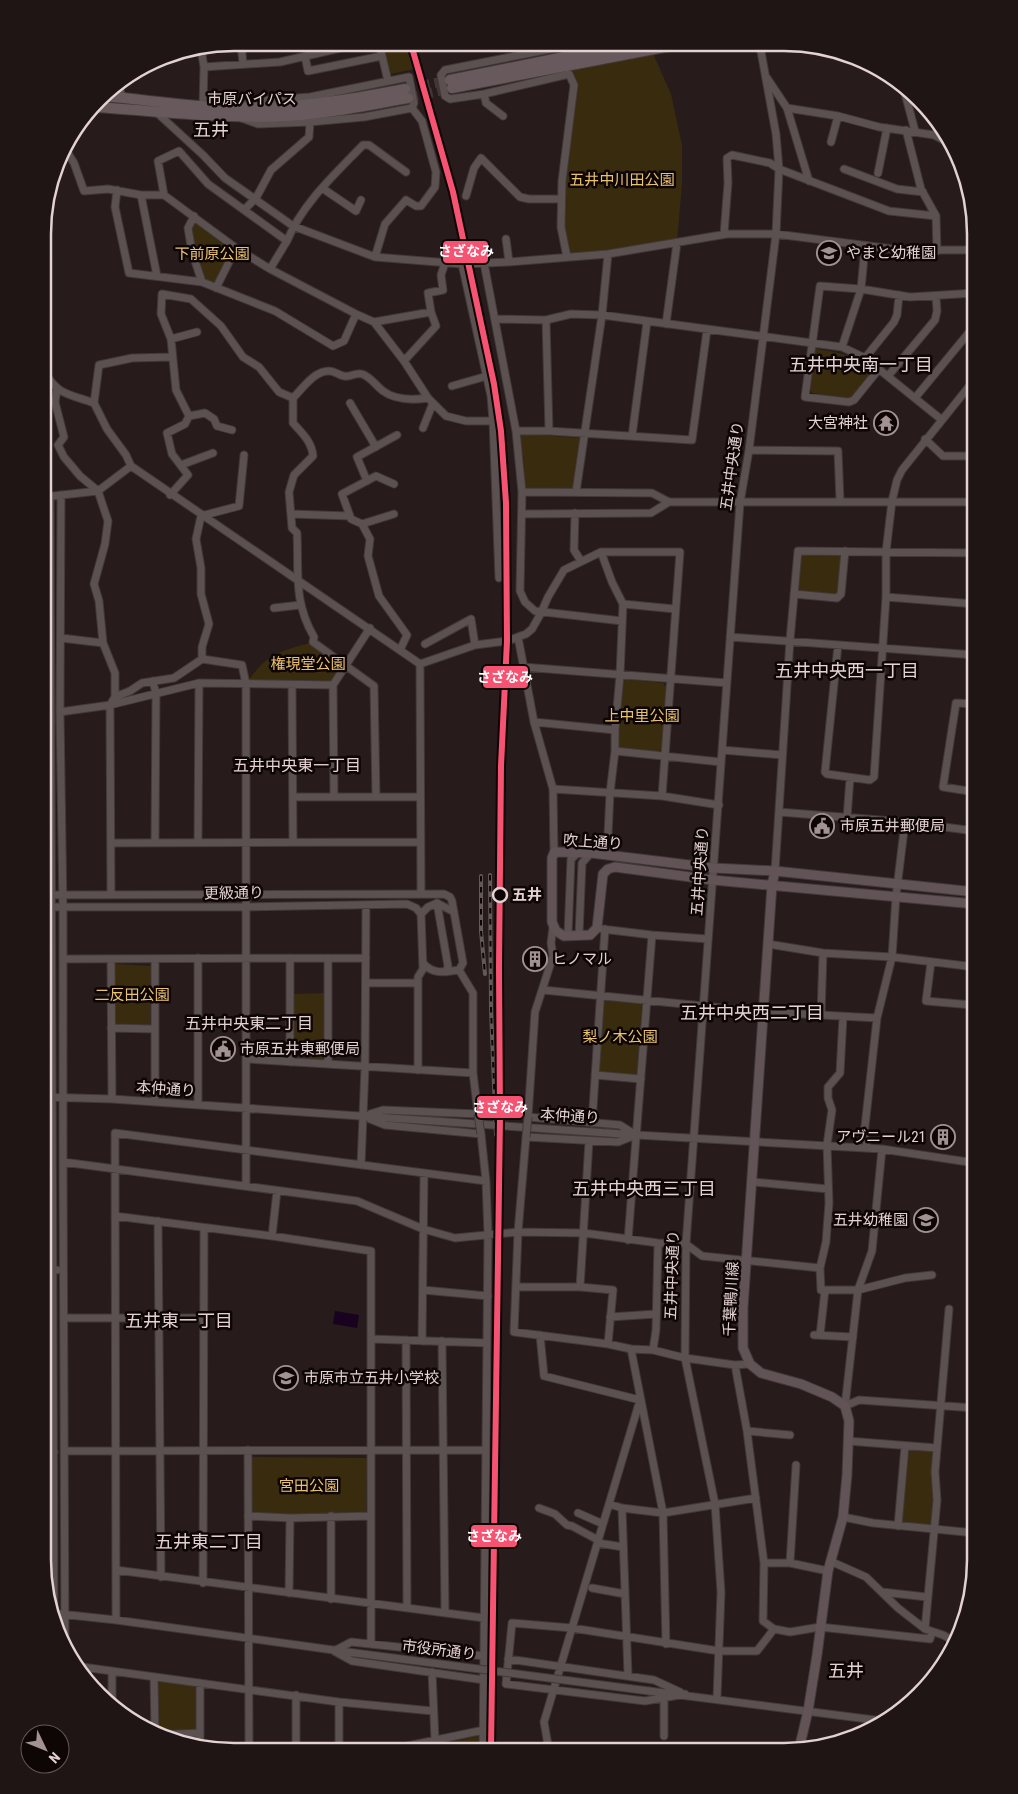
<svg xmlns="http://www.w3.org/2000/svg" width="1018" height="1794" font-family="'Roboto Condensed','Noto Sans JP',sans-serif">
<rect width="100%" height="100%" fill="#271b1b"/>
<!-- green -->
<path fill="#392b0e" d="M379 43C409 44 404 42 414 69L386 75Z
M653 50 655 58 671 94 682 145V183L677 243 567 257 561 227 574 85 569 74V65Z
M193 224H199L231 246V251L217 280 213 282C209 281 208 282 206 279 198 271 190 235 193 224Z
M816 349C837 352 854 355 871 368L872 372 853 396 849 398 812 393 810 389Z
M523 434 581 438 574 489H527L525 488 524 462 520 438Z
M803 554H838L842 558 838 591 834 595 799 592 797 589 801 556Z
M313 642 345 666 333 685 246 684C267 653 278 652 313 642Z
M626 679 663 683 666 687 662 749 658 752 621 748 618 746 622 683Z
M116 964 151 966 150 1024 148 1027 116 1026 114 1024 113 966Z
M324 993 325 1061 294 1059 292 994Z
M603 998 642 1003 637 1075 598 1071Z
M909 1448 932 1450 934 1453V1499L931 1523 928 1525 903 1523 900 1520 907 1450Z
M253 1457 367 1458 366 1514H255L252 1510V1459Z
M154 1677 200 1683V1733L157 1735Z
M479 1736 478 1751 412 1750Z"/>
<!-- water -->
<path fill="#180220" d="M335 1311 359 1315 357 1328 333 1324Z"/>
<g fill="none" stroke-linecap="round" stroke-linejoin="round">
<!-- stream -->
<path stroke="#180220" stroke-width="2" d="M945 1643 950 1652"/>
<!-- river -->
<path stroke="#180220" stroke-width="11" d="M530 1751 597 1748 660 1751"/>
<!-- highway-tunnel -->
<path stroke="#433636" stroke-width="10" stroke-dasharray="10 5" stroke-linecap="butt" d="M405 89 450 80
M408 98 452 88"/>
<defs>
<path id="minor" d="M241 43 243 64
M379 43 388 81
M556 44V48L445 70 441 75 445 96 450 99 484 94 569 74 574 85 562 181 561 227 567 257
M201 49 204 67 203 105
M305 56 308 71 382 56
M204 67 280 62 362 43
M767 78 787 108 809 181
M117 84 123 98
M903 86 915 131
M484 94 486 103 503 116
M242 106 254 101 310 97 409 77 414 103 412 108
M787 108 838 116 879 127 934 135 951 144
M155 111 203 155 225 178 293 226 375 257 462 264 509 262 608 254 727 234H776L901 250H975
M241 118 258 124 310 122 364 117 412 108
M906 130 921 189 936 216 937 251
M831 142 838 116
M64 147 74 163 84 191 108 189 141 195H164L236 248 270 269 356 314 374 322 431 312 436 326 404 361
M844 169 897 189 923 192
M878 173 887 128
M322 188 356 211 361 200
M117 190 115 207 129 273 202 282 275 311 333 346 344 341 356 314
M141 195 157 276
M164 195 158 161 179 151 208 184 287 241 270 269
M466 196 474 168 481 158 520 197 529 199H561
M244 210 256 198 271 170 309 137 310 122
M194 216 188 228 192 252 202 282
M724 234 728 183 727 158 732 155 770 163 779 169 889 211 936 216
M506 239 509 262
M287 241C302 204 335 174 363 145H369L406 172
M375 257 385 224 406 200 416 206H421L435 187 436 172 422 121 412 108
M484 263 516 431 522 492 520 591 525 602 535 611 622 621
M462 264 491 396 493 421 499 578
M216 288 236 248
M431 312 428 293 443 290 441 275 445 263
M495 319 546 320 571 314 602 315 842 347 865 358 942 420
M546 320 549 431
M374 322 404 361 428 398 446 416 466 421H493
M666 324 677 243
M171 339 197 332
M842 347 861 289 865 247
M865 358 894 322 897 315 899 295
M879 369 854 400 849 402 805 397 820 286 861 289 910 297 975 293
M44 371C57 395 69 394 94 403L107 429 126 455 131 466 420 664 475 645 507 641 526 634 532 629 541 613 548 597 564 570 601 552H680L662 796
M888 376 935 320 937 311 936 297
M452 386 487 376
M57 389 55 402 64 437 58 445 64 457 80 476 98 491 108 521 105 544 94 584 99 601 103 643 115 673V697L110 705 111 895
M967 389 975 396
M915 398 971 330 975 329
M94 403 99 365 132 358 172 357
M350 403 376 447
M189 416 205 413 214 419 217 426 232 430
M423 428 433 403
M516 431H549L692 440 707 330
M632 436 647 322
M925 439 943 456H975
M749 450 838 451 840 501
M181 465 213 453
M367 481 357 457 397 435
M394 484 376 476 342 494 351 519 362 524 370 539 368 556 379 596 407 635 400 650
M522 492 652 493 669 502H975
M576 492 602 315 608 254
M61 495 60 712 63 908V1162L65 1647
M170 495 188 475 172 454 167 433 185 424 189 416 176 390 171 339 161 314 162 294 191 299 221 326 243 357 259 367 279 392 293 398
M50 496 54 1624
M44 497 98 491 131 466
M575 513 574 550 581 561
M291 514 350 516
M522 514 651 513 669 502
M362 524 394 514
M601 552 612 582 623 604 620 675 615 730V751L610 793 607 855
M794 594 837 598 841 594 845 551
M886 597 975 604
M623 604 675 609
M274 608 300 605
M518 637 534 722 553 789 554 853
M730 637 975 655
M61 638 103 643
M425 644 471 619 475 645
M838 645 825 772 827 774 870 780 874 777 886 597V552L892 501 897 480 902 470 975 379
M202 659V647L209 624 201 594V568L196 539 201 516 239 506 244 455
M420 664 421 894
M523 667 727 683
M153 681 156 694 155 842
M292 685 293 842
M115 697 130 691 142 683 174 678 202 659 242 665 246 684V1186
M60 712 110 705 199 683 333 685
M534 722 615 730
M43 723 51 722
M722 750 782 755
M615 751 721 762
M553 789 662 796 719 805
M975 792 943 787 956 703 975 704
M293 797H420
M334 797 333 685 370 628
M376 797 374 686 313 642 314 637C293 601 299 573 297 533L292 528 289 492 294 475 313 456C312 442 302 433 293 423V398C303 388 314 371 329 371 335 371 338 375 344 376 350 378 355 372 362 374 371 377 376 386 383 391 395 400 414 400 428 398
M779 812 905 822 975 831
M847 818 850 778
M198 842 199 683
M111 843 420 842
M775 871 790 640 798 551 975 553
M43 895 444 894 450 897 452 901 463 963 459 970
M437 903 448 966 446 972
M43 907H246L407 904 416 908 421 914
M553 927 551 943 553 956 535 1012 528 1117 620 1125 634 1134
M602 929 652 935 708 939
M568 935 571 859 579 852
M579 935 582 863 591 853
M768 944 823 953 892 957 975 967
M198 958V1104
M290 958V1062
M63 959 366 958
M111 959 112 1099
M155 959V1102
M931 962 926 1001 972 1005 975 976
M423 963C433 975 445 972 459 970
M366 983H418
M543 990 764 1012 877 1018
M821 1015 823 953
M111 1028 155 1029
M43 1052H52
M247 1059 473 1073
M328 1064V958
M418 1070V977L423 969 421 914 428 907 437 903 454 912
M595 1075 641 1079
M43 1097 112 1099 637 1135 882 1149 975 1163
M370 1114 383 1110 478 1114 473 1073V993L459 970
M370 1119 385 1125 481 1134 486 1181 488 1235 483 1751
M592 1123 605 929
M633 1136 618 1142 526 1137 518 1232 514 1332 608 1344 631 1349 653 1350 685 1358 735 1365 750 1364
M868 1148 864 1135 877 1018 892 957 896 896 905 822
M882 1149 872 1251 858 1290 845 1406 859 1400 975 1408
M63 1162 357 1201 423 1229 455 1238 518 1232 584 1233 658 1243 686 1244 702 1256 820 1268 821 1290H858L905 1278 932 1275
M361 1165 365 1067 366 905
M753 1182 828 1189
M115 1216 272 1236 371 1251V1643
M158 1221 161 1577
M272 1236 277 1191
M628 1240 652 935
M820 1268 826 1242 829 1203 827 1145 832 1110 828 1098V1087L840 1073 843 1017
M43 1270H57
M516 1287H580L613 1290 608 1344
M580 1287 589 1141
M423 1290 488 1296
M610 1317 656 1314
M64 1318H204
M540 1335 544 1376 640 1400 544 1722 549 1751
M814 1335 853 1337
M820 1335 825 1290
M371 1339 487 1343
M406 1340 407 1608
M422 1341 424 1174
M442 1341 445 1613
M631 1349 663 1513 666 1644
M653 1350 656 1330 658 1243
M735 1365 747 1431 764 1563 763 1621 774 1629 790 1632 820 1627 930 1639 932 1632
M747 1431 790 1435
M848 1441 937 1448
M248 1450 249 1750
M64 1451 486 1450
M43 1452H54
M609 1504 622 1508 663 1513 756 1498
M539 1508 555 1514 567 1525 572 1526 598 1540
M622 1508 628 1675
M578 1513 603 1524
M248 1516 290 1518 371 1516
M331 1516V1599
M843 1517 873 1523 975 1533
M898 1526 905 1446
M598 1543 623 1547
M830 1561 866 1577 898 1608 925 1629 943 1635 956 1642
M764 1563H790L828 1571
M790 1563 796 1465
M116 1570 484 1618
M203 1583 204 1228
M592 1588 625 1594
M971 1590 975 1551
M882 1592 927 1597
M289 1593 290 1518
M51 1613 116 1620 355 1653
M116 1620 115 1133 486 1181
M925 1629 937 1500 935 1472 949 1309
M508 1659 654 1680 680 1692
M75 1666 339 1702 433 1711
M112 1671V1706
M432 1672 435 1740
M154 1677 155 1733
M484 1680 352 1661 334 1651 351 1642 484 1656
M200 1683V1747
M649 1691 883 1721
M685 1694 645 1701 506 1684 512 1623 572 1628 719 1651H757L774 1629
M296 1695V1750
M717 1698 721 1592 715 1504 685 1358 686 1244 740 503 749 450 776 234 779 169 776 134 760 46
M664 1699V1736
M157 1735 200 1733
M339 1750V1702
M388 1750 484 1730"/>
<path id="major" d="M775 871 772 885 743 1308V1348L750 1364 761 1373 801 1384 832 1397 845 1406 849 1421 847 1475 843 1517 828 1571 817 1655 808 1711 799 1749
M975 904 713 880 615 867 608 869 603 874 597 928 590 935 564 936 556 931 552 922V858L554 853 557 852 591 853 714 868 775 871 975 892"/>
<path id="highway" d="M450 80 623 45
M452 88 675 45
M103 96C147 100 192 107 236 108 294 109 348 100 405 89
M95 107C158 111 223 119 286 116 327 114 368 105 408 98"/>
</defs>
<!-- minor casing -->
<use href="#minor" stroke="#423838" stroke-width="9"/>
<!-- major casing -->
<use href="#major" stroke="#423838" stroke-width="11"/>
<!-- highway casing -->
<use href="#highway" stroke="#423838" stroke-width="12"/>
<!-- minor -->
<use href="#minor" stroke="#5b5150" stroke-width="7"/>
<!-- major -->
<use href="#major" stroke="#615356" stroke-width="9"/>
<!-- highway -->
<use href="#highway" stroke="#68595d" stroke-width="10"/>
<defs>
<path id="rail" d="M490 875 491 1009 496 1135
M481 876V931L485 974"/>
</defs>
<!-- rail casing -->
<use href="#rail" stroke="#635958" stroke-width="4"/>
<!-- rail -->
<use href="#rail" stroke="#0e0505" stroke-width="2" stroke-dasharray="5.5" stroke-linecap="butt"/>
<defs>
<path id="minor-bridge" d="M478 1114 481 1134
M526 1137 528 1117
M355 1653 649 1691"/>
</defs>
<!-- minor-bridge casing -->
<use href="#minor-bridge" stroke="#423838" stroke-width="9" stroke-linecap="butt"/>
<!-- minor-bridge -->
<use href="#minor-bridge" stroke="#5b5150" stroke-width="7"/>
<defs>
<path id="rail-1" d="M411 44 453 192 494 384 501 431 506 503 507 641 501 766 499 967 500 1117 491 1751"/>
</defs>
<!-- rail-1 casing -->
<use href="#rail-1" stroke="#0e0505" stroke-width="10"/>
<!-- rail-1 -->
<use href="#rail-1" stroke="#f65372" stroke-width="6"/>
</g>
<!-- icons -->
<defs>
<symbol id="school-ring" viewBox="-11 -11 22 22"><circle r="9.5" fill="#0e0505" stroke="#a29292" stroke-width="1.5"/><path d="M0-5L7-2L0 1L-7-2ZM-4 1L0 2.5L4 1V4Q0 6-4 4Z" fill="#a29292"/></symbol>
<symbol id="temple-ring" viewBox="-11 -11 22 22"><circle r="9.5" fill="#0e0505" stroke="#a29292" stroke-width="1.5"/><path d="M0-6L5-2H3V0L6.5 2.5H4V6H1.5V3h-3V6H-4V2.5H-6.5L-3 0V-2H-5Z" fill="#a29292"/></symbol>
<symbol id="civic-ring" viewBox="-11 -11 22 22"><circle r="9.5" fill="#0e0505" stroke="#a29292" stroke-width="1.5"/><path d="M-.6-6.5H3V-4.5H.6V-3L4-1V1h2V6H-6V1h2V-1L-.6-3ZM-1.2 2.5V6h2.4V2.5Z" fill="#a29292"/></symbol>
<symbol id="building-ring" viewBox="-11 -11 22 22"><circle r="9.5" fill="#0e0505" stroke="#a29292" stroke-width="1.5"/><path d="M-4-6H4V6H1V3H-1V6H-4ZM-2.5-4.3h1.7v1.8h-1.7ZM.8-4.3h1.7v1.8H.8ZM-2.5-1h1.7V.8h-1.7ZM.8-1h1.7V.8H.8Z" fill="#a29292"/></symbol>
</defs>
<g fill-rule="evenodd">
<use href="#school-ring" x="815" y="239" width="28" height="28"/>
<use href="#temple-ring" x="872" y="409" width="28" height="28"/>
<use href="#civic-ring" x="808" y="812" width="28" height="28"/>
<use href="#building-ring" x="521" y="945" width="28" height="28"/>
<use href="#civic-ring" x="209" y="1035" width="28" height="28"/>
<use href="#building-ring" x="929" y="1123" width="28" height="28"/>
<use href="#school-ring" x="912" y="1206" width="28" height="28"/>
<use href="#school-ring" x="272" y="1364" width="28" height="28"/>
</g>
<!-- markers -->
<circle fill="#0e0505" stroke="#e4d2d2" stroke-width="2.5" cx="500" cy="895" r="7"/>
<g text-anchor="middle" stroke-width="5" stroke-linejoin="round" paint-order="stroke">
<!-- street labels -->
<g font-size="15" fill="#e4d2d2" stroke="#0e0505">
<text x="252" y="104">市原バイパス</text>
<text transform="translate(732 466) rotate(-82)" y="5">五井中央通り</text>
<text transform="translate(593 842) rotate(4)" y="5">吹上通り</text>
<text transform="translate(700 871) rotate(-86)" y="5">五井中央通り</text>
<text transform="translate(234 893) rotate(-1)" y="5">更級通り</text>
<text transform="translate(166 1089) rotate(4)" y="5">本仲通り</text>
<text transform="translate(570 1116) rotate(4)" y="5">本仲通り</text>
<text transform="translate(672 1275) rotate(-88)" y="5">五井中央通り</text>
<text transform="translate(731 1299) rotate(-87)" y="5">千葉鴨川線</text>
<text transform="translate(439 1650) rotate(7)" y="5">市役所通り</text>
</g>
<!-- park labels -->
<g font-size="15" fill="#e9c372" stroke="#0e0505">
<text x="622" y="185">五井中川田公園</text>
<text x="212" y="259">下前原公園</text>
<text x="308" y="669">権現堂公園</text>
<text x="642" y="721">上中里公園</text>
<text x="132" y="1000">二反田公園</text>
<text x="620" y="1042">梨ノ木公園</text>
<text x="309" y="1491">宮田公園</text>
</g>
<!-- poi labels -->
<g font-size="15" fill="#e4d2d2" stroke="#0e0505" text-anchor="start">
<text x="846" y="258">やまと幼稚園</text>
<text x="868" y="428" text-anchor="end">大宮神社</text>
<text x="840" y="831">市原五井郵便局</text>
<text x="552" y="964">ヒノマル</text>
<text x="240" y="1054">市原五井東郵便局</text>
<text x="926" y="1142" text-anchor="end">アヴニール21</text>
<text x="908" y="1225" text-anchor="end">五井幼稚園</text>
<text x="304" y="1383">市原市立五井小学校</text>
</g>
<!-- stop labels -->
<g font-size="15" font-weight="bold" fill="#e4d2d2" stroke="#0e0505" text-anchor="start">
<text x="512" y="900">五井</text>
</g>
<!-- neighbourhood labels -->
<g font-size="16" fill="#e4d2d2" stroke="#0e0505">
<text x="297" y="771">五井中央東一丁目</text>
<text x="249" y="1029">五井中央東二丁目</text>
</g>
<!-- quarter labels -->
<g font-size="18" fill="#e4d2d2" stroke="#0e0505">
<text x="211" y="136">五井</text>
<text x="861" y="371">五井中央南一丁目</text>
<text x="847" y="677">五井中央西一丁目</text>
<text x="752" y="1019">五井中央西二丁目</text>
<text x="644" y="1195">五井中央西三丁目</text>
<text x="179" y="1327">五井東一丁目</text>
<text x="209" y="1548">五井東二丁目</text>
<text x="846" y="1677">五井</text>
</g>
</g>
<!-- crop -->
<path d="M0 0H1018V1794H0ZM234 51H784A183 183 0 0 1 967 234V1560A183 183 0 0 1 784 1743H234A183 183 0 0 1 51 1560V234A183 183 0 0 1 234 51Z" fill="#1f1515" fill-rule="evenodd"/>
<path fill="none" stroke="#e4d2d2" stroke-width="2.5" d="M234 51H784A183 183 0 0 1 967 234V1560A183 183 0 0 1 784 1743H234A183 183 0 0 1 51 1560V234A183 183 0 0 1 234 51Z"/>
<g stroke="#0e0505" stroke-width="2">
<rect x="442" y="240" width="47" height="24" rx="5" fill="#f65372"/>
<rect x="482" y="665" width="47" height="24" rx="5" fill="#f65372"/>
<rect x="476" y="1095" width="48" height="24" rx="5" fill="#f65372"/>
<rect x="470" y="1524" width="48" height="24" rx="5" fill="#f65372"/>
</g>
<g font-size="14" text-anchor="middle" font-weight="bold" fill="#fff">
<text x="466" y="256">さざなみ</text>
<text x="505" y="682">さざなみ</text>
<text x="500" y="1112">さざなみ</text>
<text x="494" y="1541">さざなみ</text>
</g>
<!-- north arrow -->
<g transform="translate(45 1749) rotate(133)"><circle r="24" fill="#0e0505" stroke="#645757"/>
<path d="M0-4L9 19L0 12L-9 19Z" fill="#a29292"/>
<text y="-8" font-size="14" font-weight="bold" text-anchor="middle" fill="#e4d2d2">N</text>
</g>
</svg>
